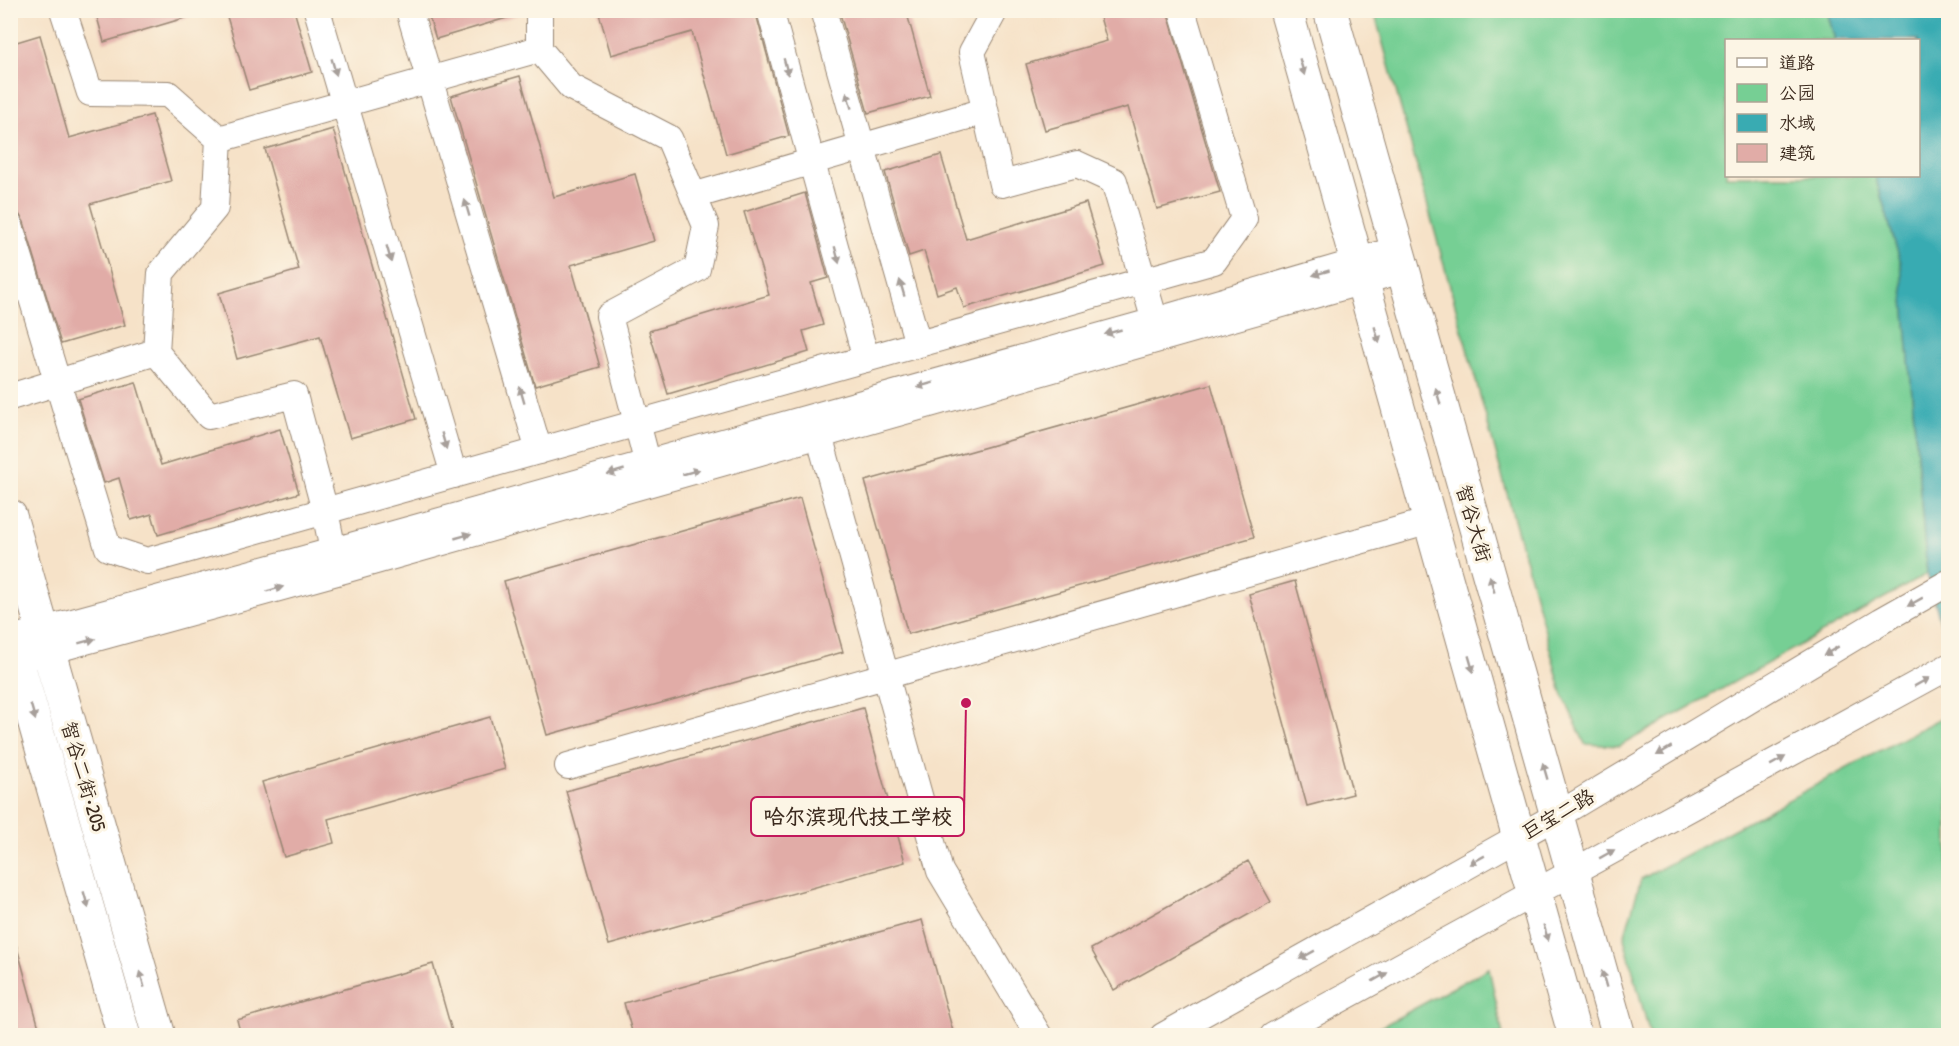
<svg xmlns="http://www.w3.org/2000/svg" width="1959" height="1046" font-family="'Patrick Hand','LXGW WenKai TC',sans-serif">
<rect width="100%" height="100%" fill="#fcf5e5"/>
<filter id="ink" filterUnits="userSpaceOnUse"><feTurbulence type="fractalNoise" baseFrequency=".0167" numOctaves="2"/><feDisplacementMap in="SourceGraphic" scale="12" xChannelSelector="R" yChannelSelector="G"/><feConvolveMatrix kernelMatrix="1 2 1 2 8 2 1 2 1" color-interpolation-filters="sRGB"/></filter>
<filter id="wash" filterUnits="userSpaceOnUse"><feTurbulence type="fractalNoise" baseFrequency=".008" numOctaves="4" result="noise"/><feDisplacementMap in="SourceGraphic" scale="24" xChannelSelector="R" yChannelSelector="G"/><feGaussianBlur stdDeviation="1.35" result="paint"/><feColorMatrix in="noise" values="0 0 0 0 0 0 0 0 0 0 0 0 0 0 0 0 0 1.4 0 .05"/><feComposite in="paint" operator="in"/></filter>
<g filter="url(#wash)">
<rect width="100%" height="100%" fill="#f6e2c8"/>
<!-- green -->
<path fill="#76cf94" stroke="#587c59" stroke-width="1.5" d="M1374 11H1827L1835 40H1726V176H1875L1901 263 1927 574 1620 746 1585 744 1562 693Z
M1948 714V1035H1650L1624 938 1641 879Z
M1489 968 1503 1035H1366Z"/>
<!-- water -->
<path fill="#39abb2" stroke="#3a6a68" stroke-width="1.5" d="M1827 11H1948V649L1927 574 1901 263 1875 176H1918V40H1835Z"/>
<g id="blocks">
<!-- building -->
<path fill="#e1aca7" d="M95 10H197L198 14 104 42Z
M225 10H294L312 72 249 90Z
M427 10H519L520 14 436 39Z
M598 10H755L789 136 726 154 692 32 611 55Z
M839 10H906L930 96 868 113Z
M1098 10H1167L1220 192 1157 209 1128 107 1045 130 1026 64 1107 41Z
M40 35 69 138 152 115 171 181 90 204 125 325 61 344 24 222 19 214 10 185V44Z
M520 76 554 197 635 174 654 241 571 265 600 367 535 386 451 96Z
M333 129 416 419 350 438 320 336 237 359 219 293 299 270 265 149Z
M941 155 966 239 1086 203 1105 266 964 308 957 287 937 294 924 251 909 256 885 172Z
M805 193 828 278 811 283 823 325 803 331 809 352 668 394 649 331 769 295 744 212Z
M136 382 161 465 280 429 299 493 158 535 152 514 131 520 119 478 104 483 78 399Z
M1211 384 1254 537 908 634 865 481Z
M800 498 843 652 547 735 504 581Z
M1295 581 1353 794 1307 806 1249 594Z
M863 708 905 862 609 945 566 791Z
M490 717 505 769 328 819 334 843 284 857 262 782Z
M1248 861 1271 902 1114 990 1091 949Z
M922 920 954 1035H633L624 1003Z
M10 940H15L41 1035H10Z
M433 964 453 1035H241L237 1020Z"/>
</g>
</g>
<g filter="url(#ink)">
<use href="#blocks" fill-opacity="0" stroke="#988673" stroke-width="1.5"/>
<g fill="none" stroke-linecap="round" stroke-linejoin="round">
<defs>
<path id="minor" d="M63 10 90 93 168 94 219 139 215 208 161 273 156 352 209 416 294 395 325 511 336 566
M317 10 454 475
M409 10 539 451
M539 10V49L571 87 669 138 706 226 697 269 609 316 652 480
M770 10 866 359
M823 10 918 344
M995 10 972 52 1002 184 1077 164 1114 181 1159 335
M219 139 539 49
M693 196 985 111
M10 226 108 548 147 561 1214 261 1244 219 1182 10
M10 397 156 352
M819 435 940 871 1039 1036
M25 635 333 551 1155 321 1357 262 1396 249
M31 656 337 572 1402 270
M568 766 1430 521
M1163 1036 1558 815 1881 621 1948 583
M1273 1036 1948 667"/>
<path id="major" d="M1286 10 1575 1036
M1330 10 1619 1036
M10 516 159 1036
M10 636 124 1036"/>
</defs>
<!-- minor casing -->
<use href="#minor" stroke="#988673" stroke-width="28"/>
<!-- major casing -->
<use href="#major" stroke="#988673" stroke-width="35"/>
<!-- minor -->
<use href="#minor" stroke="#fff" stroke-width="26"/>
<!-- major -->
<use href="#major" stroke="#fff" stroke-width="33"/>
</g>
<!-- one-way arrows -->
<defs><path id="oneway-solid" d="M-6-.8H1V-3.2L6.5 0L1 3.2V.8H-6Z" transform="scale(1.5)"/></defs>
<g fill="#a79f9a">
<use href="#oneway-solid" transform="translate(334 67) rotate(74)"/>
<use href="#oneway-solid" transform="translate(786 67) rotate(75)"/>
<use href="#oneway-solid" transform="translate(1302 67) rotate(74)"/>
<use href="#oneway-solid" transform="translate(849 100) rotate(-106)"/>
<use href="#oneway-solid" transform="translate(467 208) rotate(-106)"/>
<use href="#oneway-solid" transform="translate(389 254) rotate(74)"/>
<use href="#oneway-solid" transform="translate(837 255) rotate(75)"/>
<use href="#oneway-solid" transform="translate(1321 273) rotate(164)"/>
<use href="#oneway-solid" transform="translate(902 288) rotate(-106)"/>
<use href="#oneway-solid" transform="translate(1113 332) rotate(164)"/>
<use href="#oneway-solid" transform="translate(1377 335) rotate(74)"/>
<use href="#oneway-solid" transform="translate(925 385) rotate(164)"/>
<use href="#oneway-solid" transform="translate(522 395) rotate(-106)"/>
<use href="#oneway-solid" transform="translate(1438 396) rotate(-106)"/>
<use href="#oneway-solid" transform="translate(444 441) rotate(74)"/>
<use href="#oneway-solid" transform="translate(616 472) rotate(164)"/>
<use href="#oneway-solid" transform="translate(691 472) rotate(-16)"/>
<use href="#oneway-solid" transform="translate(463 536) rotate(-16)"/>
<use href="#oneway-solid" transform="translate(1492 584) rotate(-106)"/>
<use href="#oneway-solid" transform="translate(275 589) rotate(-15)"/>
<use href="#oneway-solid" transform="translate(1915 602) rotate(151)"/>
<use href="#oneway-solid" transform="translate(87 641) rotate(-15)"/>
<use href="#oneway-solid" transform="translate(1831 651) rotate(149)"/>
<use href="#oneway-solid" transform="translate(1471 664) rotate(74)"/>
<use href="#oneway-solid" transform="translate(1922 682) rotate(-29)"/>
<use href="#oneway-solid" transform="translate(33 712) rotate(74)"/>
<use href="#oneway-solid" transform="translate(1664 751) rotate(149)"/>
<use href="#oneway-solid" transform="translate(1778 761) rotate(-29)"/>
<use href="#oneway-solid" transform="translate(1545 771) rotate(-106)"/>
<use href="#oneway-solid" transform="translate(1607 854) rotate(-29)"/>
<use href="#oneway-solid" transform="translate(1477 860) rotate(151)"/>
<use href="#oneway-solid" transform="translate(86 900) rotate(74)"/>
<use href="#oneway-solid" transform="translate(1546 933) rotate(74)"/>
<use href="#oneway-solid" transform="translate(1307 955) rotate(151)"/>
<use href="#oneway-solid" transform="translate(1380 977) rotate(-29)"/>
<use href="#oneway-solid" transform="translate(142 979) rotate(-106)"/>
<use href="#oneway-solid" transform="translate(1604 979) rotate(-106)"/>
</g>
</g>
<g text-anchor="middle" stroke-width="6" stroke-linejoin="round" paint-order="stroke">
<!-- street labels -->
<g font-size="20" fill="#3b2a1e" stroke="#fcf5e5">
<text transform="translate(1474 523) rotate(74)" y="7">智谷大街</text>
<text transform="translate(84 776) rotate(74)" y="7">智谷二街•205</text>
<text transform="translate(1558 814) rotate(-30)" y="7">巨宝二路</text>
</g>
</g>
<!-- callouts -->
<path fill="none" stroke="#c2185b" stroke-width="2" d="M966 703L964 817"/>
<circle fill="#c2185b" stroke="#fcf5e5" stroke-width="2" cx="966" cy="703" r="6"/>
<rect fill="#fcf5e5" stroke="#c2185b" stroke-width="2" x="751" y="797" width="213" height="39" rx="6"/>
<g font-size="21" text-anchor="middle" font-weight="bold" fill="#3b2a1e">
<text x="858" y="824">哈尔滨现代技工学校</text>
</g>
<!-- margin -->
<rect width="1959" height="1046" fill="none" stroke="#fcf5e5" stroke-width="36"/>
<!-- legend -->
<rect x="1725" y="39" width="195" height="138" fill="#fcf5e5" stroke="#afa495" stroke-width="1.5"/>
<rect x="1737" y="58" width="30" height="9" fill="#ffffff" stroke="#afa495" stroke-width="1.5"/>
<text x="1779" y="69" font-size="18" fill="#3b2a1e">道路</text>
<rect x="1737" y="84" width="30" height="18" fill="#76cf94" stroke="#afa495" stroke-width="1.5"/>
<text x="1779" y="99" font-size="18" fill="#3b2a1e">公园</text>
<rect x="1737" y="114" width="30" height="18" fill="#39abb2" stroke="#afa495" stroke-width="1.5"/>
<text x="1779" y="129" font-size="18" fill="#3b2a1e">水域</text>
<rect x="1737" y="144" width="30" height="18" fill="#e1aca7" stroke="#afa495" stroke-width="1.5"/>
<text x="1779" y="159" font-size="18" fill="#3b2a1e">建筑</text>
</svg>
